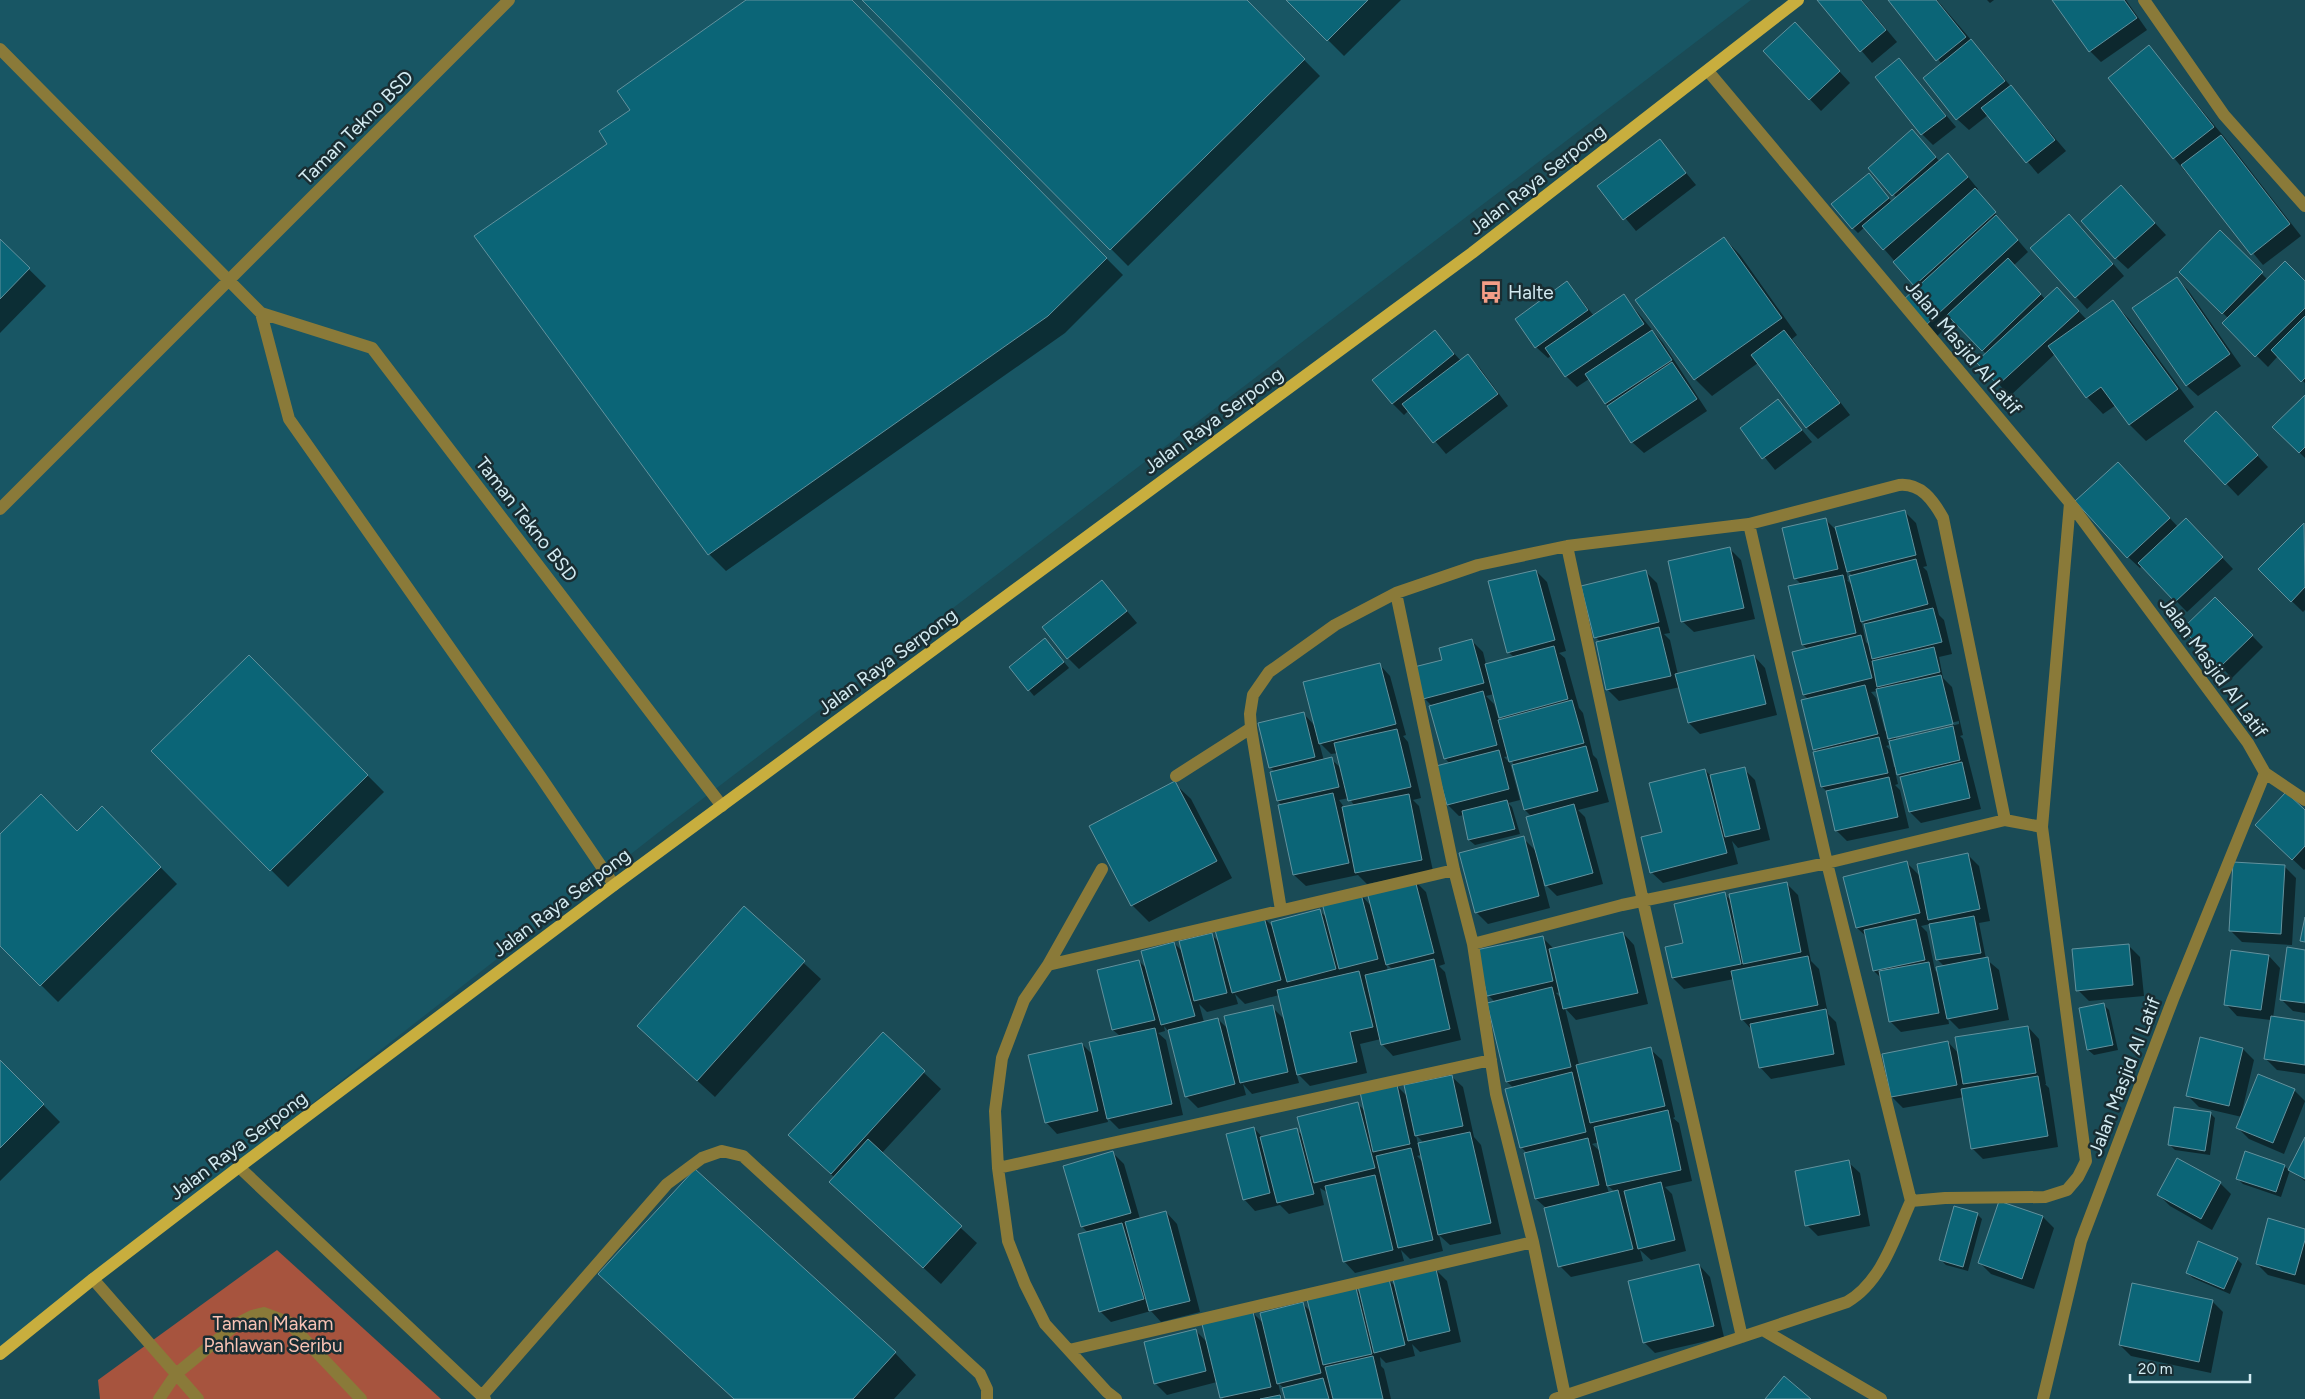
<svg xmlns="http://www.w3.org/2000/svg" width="2305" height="1399" font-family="Figtree,sans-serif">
<rect width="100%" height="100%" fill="#1a4b56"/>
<!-- built -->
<path fill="#185664" d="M0 0H1751L659 832 0 1348Z"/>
<!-- green -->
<path fill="#a7543e" d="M277 1250 441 1399H100L98 1380Z"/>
<!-- shadow -->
<path fill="#0007" fill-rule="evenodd" d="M748 0H850L1123 275 1065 333 726 571 709 554 609 144 632 110Z
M864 0H1245L1320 76 1128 266Z
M1288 0H1401L1344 56Z
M1818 0H1862L1897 42 1872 63Z
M1889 0H1937L2066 151 2038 174 1988 115 1969 130 1957 119 1942 64Z
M1987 0H1994L1990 3Z
M2053 0H2126L2147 30 2101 62 2090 51Z
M1806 35 1850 83 1821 111 1765 51Z
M2149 47 2225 138 2301 236 2263 265 2174 158Z
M1899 59 1956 127 1933 145 1922 134Z
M1660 141 1696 185 1636 231 1599 186Z
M1923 142 1940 162 1959 166 1978 189 1976 191 2028 252 2013 266 2045 299 2068 300 2087 320 2113 302 2129 319 2194 407 2146 441 2129 424 2116 405 2103 414 2087 397 2055 354 2010 396 1978 362 1986 354 1954 320 1937 336 1904 301 1918 288 1865 227 1858 233 1853 228 1874 180 1892 202 1897 198 1869 168Z
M2132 198 2166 235 2128 269 2116 258Z
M2081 227 2124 276 2087 309 2032 248Z
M2220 232 2268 280 2305 283V383L2278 356 2268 367 2224 323 2229 319 2181 272Z
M1724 238 1740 255 1797 335 1792 339 1850 415 1818 439 1807 428 1758 363 1712 396 1695 379 1637 300Z
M0 241 46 286 0 333Z
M2177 279 2188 290 2241 366 2198 396 2186 385Z
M1567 282 1594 316 1624 296 1663 343 1707 411 1644 453 1632 442 1589 379 1577 387 1566 376 1552 355 1548 358 1536 347 1516 320Z
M1435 332 1461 361 1467 356 1479 367 1508 406 1446 454 1409 410 1404 415 1392 403Z
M2305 396V458L2274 427Z
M1778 401 1812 442 1775 470 1741 428Z
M2228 424 2268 467 2238 496 2186 441Z
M2130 475 2178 527 2197 531 2233 569 2187 612 2142 566 2140 568 2128 557Z
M1905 512 1916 523 1927 566 1923 567 1927 571 1939 615 1944 620 1952 654 1939 657 1943 678 1952 687 1963 735 1960 736 1963 739 1981 809 1921 823 1910 812 1902 778 1895 771 1898 784 1895 785 1900 790 1909 828 1847 841 1836 830 1828 792 1822 787 1814 753 1817 752 1815 749 1809 700 1804 695 1793 653 1809 650 1803 645 1802 585 1795 578 1825 519 1838 532ZM1846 570 1853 576 1854 587 1847 580H1848ZM1861 620 1865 624 1870 646 1866 642ZM1878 691 1887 731H1885L1876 698 1871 692ZM1959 721V724L1896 739V736ZM1886 735 1892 741 1896 767H1894L1890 750 1886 746 1889 745Z
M2304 525 2305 610 2303 612 2259 569Z
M1730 549 1741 560 1755 619 1694 632 1682 621Z
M1536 571 1547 582 1566 651 1559 653 1565 658 1579 708 1583 713 1593 755 1597 759 1609 802 1578 810 1585 817 1603 884 1557 896 1543 882 1550 908 1488 924 1476 912 1523 838 1537 852 1532 817 1525 810 1514 765 1509 756 1504 757 1510 763 1520 800 1508 803 1512 807 1520 834 1475 845 1469 840 1464 815 1459 816 1448 805 1450 764 1445 758 1432 706 1424 698 1444 661 1472 641 1483 652 1486 664 1514 657 1508 652ZM1494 694 1500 717 1503 720 1499 721 1494 704 1486 696Z
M1646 572 1657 583 1670 633 1664 634 1670 640 1678 675 1754 656 1765 668 1777 715 1700 734 1689 723 1680 687 1619 701 1608 690 1597 643 1601 642 1595 637Z
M1102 581 1137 623 1079 669 1068 658Z
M2215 598 2263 647 2232 678 2184 629Z
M1045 639 1069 668 1034 696 1029 690Z
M249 656 384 792 288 887 153 751Z
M1379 664 1390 676 1406 735 1403 736 1408 742 1421 798 1413 800 1419 806 1433 871 1367 884 1358 875 1306 886 1294 875 1279 806H1283L1278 801 1275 772 1270 767 1304 714 1315 726ZM1319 742 1331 754 1338 753 1342 769 1331 759 1324 761ZM1349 798 1354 805 1344 807 1339 800Z
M1744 769 1755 780 1770 840 1738 848 1732 841 1738 864 1663 883 1651 872 1663 833 1705 770 1711 776Z
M1174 783 1191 799 1232 878 1149 922 1132 905Z
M102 808 177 884 58 1002 0 944V836L77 833Z
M2305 811V869L2304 870 2268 836Z
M1968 855 1979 866 1990 921 1979 923 1986 959 1999 970 2009 1020 1959 1029 1948 1018 1949 1024 1901 1032 1890 1021 1881 978 1874 971 1867 937 1857 928 1845 878 1907 863 1920 876ZM1930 924 1938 960 1944 966 1939 974 1935 970 1927 932 1921 926Z
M2284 866 2296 878 2292 945 2242 942 2231 931Z
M1415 881 1426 892 1445 964 1439 966 1445 972 1461 1040 1393 1056 1382 1044 1381 1039 1360 1044 1367 1073 1310 1086 1296 1072 1299 1083 1252 1094 1243 1084 1246 1095 1198 1108 1186 1096 1169 1032 1164 1026 1165 1031 1158 1033 1166 1040 1183 1115 1119 1129 1107 1117 1108 1122 1057 1134 1046 1122 1082 1044 1094 1056 1120 1036 1113 1030 1139 961 1147 969 1174 943 1183 952 1211 934 1220 943 1264 918 1274 928 1320 911 1327 918 1361 895 1372 907ZM1386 963 1393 970 1388 971ZM1235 994 1245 1004 1279 995 1285 1020 1272 1007 1228 1029 1218 1019 1204 1022 1199 1004 1207 1012 1238 1004Z
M1787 884 1798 895 1811 961 1819 969 1828 1014 1836 1022 1845 1065 1771 1079 1760 1067 1752 1030 1742 1019 1734 979 1684 989 1673 978 1666 948 1685 944 1724 894 1732 901Z
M744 908 821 979 715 1097 655 1042Z
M1623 933 1634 945 1648 1004 1576 1020 1565 1008 1579 1065 1650 1049 1662 1060 1675 1117 1673 1118 1679 1123 1692 1181 1665 1187 1672 1194 1686 1251 1651 1260 1640 1250 1643 1261 1571 1277 1560 1266 1545 1207 1536 1199 1527 1153 1521 1147 1514 1088 1507 1082 1495 1002 1488 995 1542 937 1554 949ZM1561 992 1563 1000 1556 993ZM1599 1142 1601 1152 1592 1144ZM1606 1184 1615 1192 1609 1193Z
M2129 946 2140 957 2144 996 2089 1001 2078 990Z
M2305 951V1013L2293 1011 2282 1000Z
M2269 956 2280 968 2273 1018 2305 1023V1074L2277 1070 2266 1059 2271 1020 2237 1016 2226 1004Z
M2104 1005 2109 1010 2118 1050 2094 1055 2088 1050Z
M2028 1027 2039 1039 2046 1084H2045L2049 1088 2058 1147 1983 1159 1972 1148 1964 1097 1903 1108 1892 1097 1948 1042 1959 1054Z
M883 1034 941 1089 881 1154 977 1243 941 1284 848 1198 835 1178 790 1135Z
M2243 1049 2254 1060 2241 1116 2259 1076 2294 1090 2305 1101 2284 1154 2249 1139 2238 1128 2242 1117 2199 1107 2188 1096Z
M0 1061 60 1122 0 1181Z
M1451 1076 1463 1087 1474 1137 1481 1145 1501 1234 1450 1245 1439 1235 1443 1251 1410 1259 1401 1250 1404 1261 1355 1273 1344 1261 1328 1193 1320 1188 1324 1205 1289 1214 1280 1205 1255 1211 1244 1199 1254 1128 1263 1138 1297 1130 1303 1136 1357 1103 1366 1112 1397 1086 1408 1097ZM1416 1135 1424 1143 1418 1145ZM1421 1155 1423 1162 1417 1156Z
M2210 1113 2215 1118 2210 1155 2175 1150 2170 1145Z
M2305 1140V1181L2290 1170 2281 1197 2243 1184 2237 1178 2284 1166 2289 1170Z
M1113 1153 1124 1164 1140 1219 1166 1212 1177 1224 1200 1312 1161 1322 1151 1311 1111 1322 1100 1311 1088 1233 1082 1226Z
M1848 1162 1860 1173 1870 1226 1818 1236 1807 1225Z
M2220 1183 2231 1194 2212 1230 2170 1206 2159 1195Z
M2000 1202 2043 1217 2054 1228 2034 1289 1991 1274 1980 1263Z
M1977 1214 1982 1219 1968 1271 1946 1265 1941 1260Z
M2305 1230V1285L2268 1275 2257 1264Z
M2237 1259 2242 1264 2230 1294 2193 1278 2187 1273Z
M1699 1265 1710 1277 1724 1337 1655 1353 1644 1342Z
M1436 1270 1447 1281 1461 1342 1420 1352 1412 1344 1415 1356 1386 1363 1380 1357 1381 1366 1384 1369 1391 1399H1286L1284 1388 1278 1383 1282 1399H1223L1217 1382 1167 1395 1156 1384 1145 1343 1195 1330 1208 1343 1253 1313 1264 1324 1303 1304 1312 1313 1356 1289 1362 1295 1389 1280 1397 1288Z
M600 1274 895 1353 916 1375 894 1399H734Z
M2212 1301 2223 1312 2211 1373 2131 1356 2120 1345Z"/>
<!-- building -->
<path fill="#0b6577" stroke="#62929e" d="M746 0H852L1107 258 1048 316 708 555 474 236 607 144 599 131 630 110 617 91Z
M862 0H1247L1305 59 1110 250Z
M1286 0H1368L1327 41Z
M1817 0H1861L1886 30 1860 52Z
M1888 0H1936L1966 37 1936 61Z
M2052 0H2124L2137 18 2089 52Z
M1795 22 1840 71 1809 100 1763 51Z
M1971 39 2005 81 1956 120 1923 78Z
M2149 45 2214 127 2173 159 2108 78Z
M1899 58 1946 116 1921 135 1875 77Z
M2011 85 2055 140 2026 163 1981 108Z
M1912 129 1936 157 1892 196 1868 168Z
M2221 135 2290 224 2251 255 2181 165Z
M1660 139 1686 173 1623 220 1597 186Z
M1948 153 1968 177 1883 250 1862 226Z
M1869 173 1889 198 1852 229 1831 204Z
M2121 185 2155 223 2115 259 2081 221Z
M1975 188 1996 212 1914 286 1893 262Z
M2069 214 2113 264 2075 298 2030 248Z
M1996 215 2018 240 1925 326 1902 301Z
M2220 230 2263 272 2222 314 2179 272Z
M1724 237 1782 318 1694 380 1635 300Z
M0 239 30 268 0 299Z
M2008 258 2041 294 1982 351 1947 315Z
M2285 261 2305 281V308L2255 357 2222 323Z
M2177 277 2230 354 2186 386 2132 308Z
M1567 281 1588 310 1535 348 1515 319Z
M2057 287 2079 311 1998 385 1976 362Z
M1624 294 1644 324 1565 377 1545 348Z
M2113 300 2178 389 2129 425 2101 387 2086 398 2048 346Z
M2305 316V378L2301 382 2271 350Z
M1435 330 1454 354 1392 404 1372 380Z
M1652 330 1672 360 1605 404 1585 374Z
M1784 330 1840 403 1806 428 1751 355Z
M1468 354 1498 394 1433 443 1402 404Z
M1672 362 1697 399 1631 443 1607 406Z
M2305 395V447L2299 453 2272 427Z
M1778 399 1802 430 1762 459 1740 428Z
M2216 411 2258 455 2225 485 2184 441Z
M2118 462 2170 518 2127 558 2075 501Z
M1905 510 1916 555 1847 572 1835 527Z
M1826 518 1838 569 1794 579 1782 528Z
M2186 518 2223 557 2175 602 2138 563Z
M2304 523 2305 587 2291 602 2258 569Z
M1730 547 1744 608 1681 622 1668 561Z
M1916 559 1928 604 1861 622 1849 576Z
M1536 570 1555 640 1507 653 1488 581Z
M1646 570 1659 622 1594 638 1581 586Z
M1843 575 1856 633 1802 645 1788 586Z
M1102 580 1127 611 1067 659 1042 627Z
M2215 597 2253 635 2220 667 2182 629Z
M1933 608 1942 642 1872 659 1864 624Z
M1659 627 1671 676 1606 690 1596 642Z
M1861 635 1872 678 1803 695 1792 652Z
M1045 638 1064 662 1028 691 1009 667Z
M1472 639 1484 683 1423 699 1414 667 1442 660 1439 648Z
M1554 646 1568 699 1499 718 1485 664Z
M1934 647 1940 672 1877 687 1872 661Z
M249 655 368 775 270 871 151 751Z
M1754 655 1766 704 1688 723 1675 674Z
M1380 663 1396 724 1319 744 1303 682Z
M1941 675 1953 724 1888 739 1876 689Z
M1865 685 1878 734 1813 750 1801 700Z
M1483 691 1497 745 1444 759 1429 706Z
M1572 700 1584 743 1509 762 1498 720Z
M1304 712 1315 757 1269 768 1258 723Z
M1953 726 1960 760 1897 775 1889 741Z
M1397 729 1411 787 1348 801 1334 743Z
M1879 737 1888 773 1821 787 1813 752Z
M1586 746 1598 791 1524 810 1512 765Z
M1499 750 1509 789 1447 805 1436 766Z
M1332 757 1339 787 1277 801 1270 772Z
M1962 762 1970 798 1909 812 1900 777Z
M1745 767 1760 829 1725 837 1710 775Z
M1705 769 1727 853 1650 873 1641 837 1662 832 1649 783Z
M1889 777 1898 817 1835 831 1826 791Z
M1175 781 1217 861 1131 906 1089 826Z
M2286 792 2305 810V846L2292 860 2255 825Z
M1333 793 1349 863 1293 875 1278 805Z
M41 794 77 831 102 806 161 867 40 986 0 946V834Z
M1409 794 1422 860 1355 873 1342 807Z
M1507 800 1515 829 1468 840 1462 811Z
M1574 804 1593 873 1545 886 1526 817Z
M1524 836 1539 896 1475 913 1459 853Z
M1968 853 1980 909 1928 920 1917 864Z
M1907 861 1920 913 1856 928 1843 877Z
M2233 862 2285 865 2281 934 2229 931Z
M1415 880 1434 953 1386 965 1367 892Z
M1787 882 1801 952 1743 964 1729 894Z
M1725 892 1741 964 1672 978 1665 947 1683 943 1674 904Z
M1361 894 1378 959 1339 969 1322 903Z
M744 906 805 961 697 1081 637 1026Z
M1320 909 1336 969 1287 982 1271 922Z
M1974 916 1981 953 1936 960 1929 924Z
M1264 917 1281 980 1232 993 1215 930Z
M2305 917V942L2300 941Z
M1916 919 1925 960 1873 971 1864 930Z
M1623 932 1638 993 1563 1009 1549 949Z
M1212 933 1227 993 1194 1001 1179 941Z
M1543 936 1553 981 1487 996 1476 950Z
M1174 942 1195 1016 1161 1025 1141 951Z
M2129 944 2133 985 2076 991 2072 949Z
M2287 947 2305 950V1003L2280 1000Z
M2231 950 2269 955 2261 1010 2224 1005Z
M1808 956 1818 1005 1741 1020 1731 971Z
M1988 957 1998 1009 1947 1019 1936 967Z
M1434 959 1450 1029 1381 1045 1365 975Z
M1139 960 1155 1020 1112 1030 1097 970Z
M1929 962 1939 1013 1889 1022 1879 971Z
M1359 971 1373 1027 1350 1032 1357 1062 1297 1075 1277 990Z
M1552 987 1571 1067 1506 1082 1487 1003Z
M2104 1003 2113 1045 2087 1050 2079 1008Z
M1273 1005 1288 1072 1240 1083 1224 1016Z
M1826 1009 1834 1054 1759 1068 1750 1024Z
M2271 1016 2305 1021V1065L2264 1059Z
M1218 1018 1235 1084 1185 1097 1168 1030Z
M2028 1026 2036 1073 1963 1084 1955 1037Z
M1155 1028 1172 1104 1107 1119 1089 1042Z
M883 1032 925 1071 831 1174 788 1135Z
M2200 1037 2243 1048 2229 1106 2186 1096Z
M1948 1041 1957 1085 1891 1097 1882 1054Z
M1082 1043 1098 1111 1045 1123 1028 1055Z
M1651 1047 1665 1106 1590 1123 1576 1065Z
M0 1060 44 1104 0 1148Z
M1572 1072 1586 1132 1520 1148 1505 1089Z
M2258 1074 2295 1089 2273 1143 2236 1128Z
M1452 1075 1463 1126 1415 1136 1404 1085Z
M2038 1076 2048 1136 1971 1149 1961 1089Z
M1397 1085 1410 1144 1373 1152 1360 1092Z
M1358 1102 1375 1168 1314 1183 1297 1117Z
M2174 1107 2211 1112 2205 1151 2168 1145Z
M1668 1110 1681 1170 1607 1186 1594 1127Z
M1254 1127 1270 1193 1243 1200 1226 1134Z
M1297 1128 1314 1194 1277 1203 1260 1137Z
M1470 1132 1491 1223 1438 1235 1418 1143Z
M2305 1137V1179L2288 1170Z
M1588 1138 1599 1185 1535 1199 1524 1153Z
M868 1139 962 1226 923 1268 829 1182Z
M1411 1148 1433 1240 1398 1248 1376 1156Z
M1113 1151 1131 1213 1081 1227 1063 1166Z
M2245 1151 2285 1165 2276 1192 2236 1179Z
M2177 1158 2221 1182 2201 1219 2157 1195Z
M1849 1160 1860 1215 1805 1226 1795 1171Z
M695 1169 896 1352 853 1399H734L598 1274Z
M1375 1175 1393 1250 1343 1262 1325 1186Z
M1661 1182 1675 1240 1638 1249 1624 1191Z
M1618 1190 1633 1249 1558 1267 1544 1208Z
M1999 1201 2043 1216 2022 1279 1978 1263Z
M1954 1206 1978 1213 1963 1267 1939 1260Z
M1166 1211 1190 1301 1149 1311 1125 1222Z
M2268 1218 2305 1229V1240L2295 1275 2256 1264Z
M1122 1223 1144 1299 1099 1312 1078 1234Z
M2198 1241 2238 1258 2224 1289 2186 1273Z
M1699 1264 1714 1326 1643 1343 1628 1281Z
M1436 1269 1450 1331 1408 1341 1393 1279Z
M1389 1279 1405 1345 1374 1353 1358 1286Z
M2132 1283 2213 1300 2199 1362 2119 1345Z
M1356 1288 1372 1354 1323 1365 1307 1299Z
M1303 1302 1321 1373 1277 1384 1260 1313Z
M1253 1312 1271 1387 1220 1398 1202 1324Z
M1196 1329 1206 1371 1154 1384 1144 1342Z
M1373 1356 1383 1399H1333L1325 1367Z
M1784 1376 1811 1399H1765Z
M1323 1378 1329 1399H1285L1282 1388Z
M1280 1395 1281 1399H1260Z"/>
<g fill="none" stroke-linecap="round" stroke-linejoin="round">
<!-- minor -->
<path stroke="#8a7a39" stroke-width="12" d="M2144 0 2224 115 2305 206
M0 49 261 313 372 348 722 806
M1708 71 2070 503 2248 743 2265 773 2173 999 2081 1241 2043 1399
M261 313 289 419 540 776 614 885
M0 509 509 0
M1749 524 1827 863 1911 1201
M1567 546 1643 901 1742 1337
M1396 593 1454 870 1473 944 1496 1094 1533 1242 1565 1396
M2265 773 2305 800
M1176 776 1251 728
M1102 869 1048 965 1024 1000 1002 1058 995 1111 998 1168 1008 1241 1025 1284 1045 1324 1107 1392 1116 1399
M1281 910 1251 728 1250 714 1253 695 1269 672 1335 625 1396 593 1478 565 1567 546 1749 524 1899 485C1921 483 1933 500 1943 518L2005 820
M1473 944 1622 905 1827 863 2005 820 2042 827
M1048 965 1454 870
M239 1167 485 1399
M998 1168 1491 1060
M93 1279 198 1399
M1763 1330 1881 1399
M1069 1350 1533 1242
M482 1396 667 1184 702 1158 722 1151 743 1156 980 1374 987 1389V1399
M159 1399 176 1374 238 1323 252 1316 264 1313 288 1322 361 1399
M1555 1399 1847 1302C1882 1282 1895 1236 1911 1201L1945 1198 2045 1197 2067 1190 2078 1177 2086 1161 2042 827 2070 503"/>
<!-- major -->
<path stroke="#c8ae3e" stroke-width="12" d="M0 1354 93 1279 239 1167 614 885 1472 253 1798 0"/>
</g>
<!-- icons -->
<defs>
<symbol id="bus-bare" viewBox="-9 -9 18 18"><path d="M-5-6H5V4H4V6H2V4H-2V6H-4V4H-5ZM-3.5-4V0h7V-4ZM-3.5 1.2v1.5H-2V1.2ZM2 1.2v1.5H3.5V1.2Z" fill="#f49e87" stroke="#192d32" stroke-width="2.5" paint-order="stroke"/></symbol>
</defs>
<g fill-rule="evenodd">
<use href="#bus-bare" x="1475" y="276" width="32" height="32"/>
</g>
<g text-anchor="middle" stroke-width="5" stroke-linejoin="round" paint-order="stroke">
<!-- street labels -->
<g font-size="19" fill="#d3ebf2" stroke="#192d32">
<text transform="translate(356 127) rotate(-45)" y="7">Taman Tekno BSD</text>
<text transform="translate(1537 179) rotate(-38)" y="7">Jalan Raya Serpong</text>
<text transform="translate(1964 347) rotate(50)" y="7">Jalan Masjid Al Latif</text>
<text transform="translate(1213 420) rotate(-36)" y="7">Jalan Raya Serpong</text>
<text transform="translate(527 519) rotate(52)" y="7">Taman Tekno BSD</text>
<text transform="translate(887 661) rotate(-36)" y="7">Jalan Raya Serpong</text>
<text transform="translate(2214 667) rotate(54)" y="7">Jalan Masjid Al Latif</text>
<text transform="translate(561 902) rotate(-37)" y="7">Jalan Raya Serpong</text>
<text transform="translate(2124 1076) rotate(-69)" y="7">Jalan Masjid Al Latif</text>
<text transform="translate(238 1145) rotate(-37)" y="7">Jalan Raya Serpong</text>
</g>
<!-- poi labels -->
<g font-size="19" fill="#d3ebf2" stroke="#192d32" text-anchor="start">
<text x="1508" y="299">Halte</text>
</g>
<!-- park labels -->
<g font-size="19" fill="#f9c3b5" stroke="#192d32">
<text x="273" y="1330">Taman Makam<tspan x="273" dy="22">Pahlawan Seribu</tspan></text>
</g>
</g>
<!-- scale -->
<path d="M2130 1374v8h120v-8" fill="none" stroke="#d3ebf2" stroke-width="2.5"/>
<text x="2138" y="1374" font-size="15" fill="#d3ebf2" stroke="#192d32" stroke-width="4" paint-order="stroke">20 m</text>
</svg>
